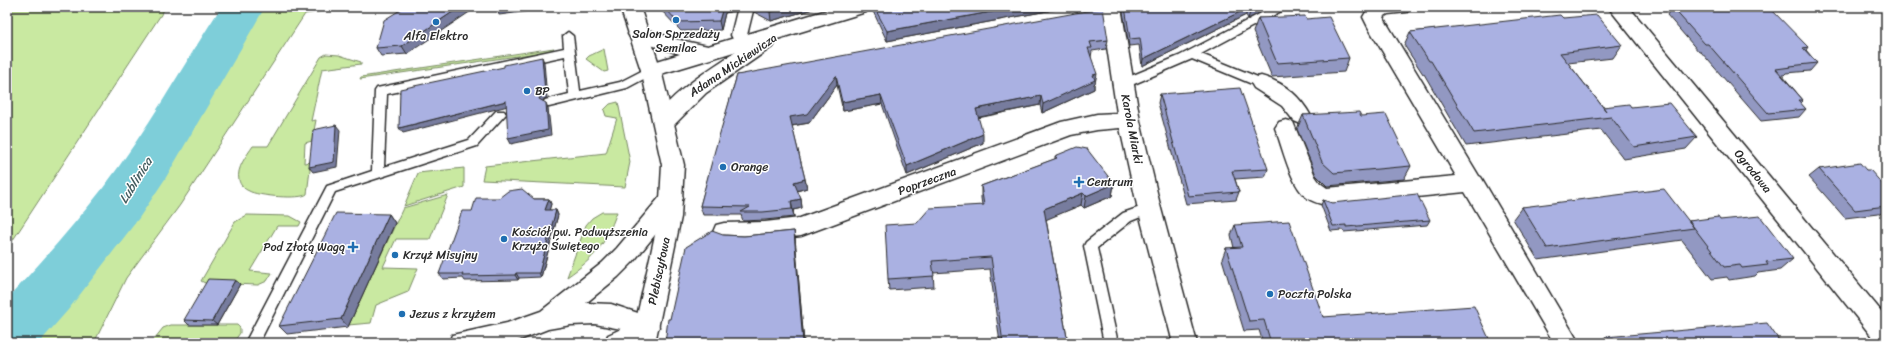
<svg xmlns="http://www.w3.org/2000/svg" width="1893" height="350" font-family="Sriracha,sans-serif">
<rect width="100%" height="100%" fill="#fff"/>
<filter id="ink" filterUnits="userSpaceOnUse"><feTurbulence type="fractalNoise" baseFrequency=".025" numOctaves="2"/><feDisplacementMap in="SourceGraphic" scale="8" xChannelSelector="R" yChannelSelector="G"/><feConvolveMatrix kernelMatrix="1 2 1 2 8 2 1 2 1" color-interpolation-filters="sRGB"/></filter>
<g filter="url(#ink)">
<!-- green -->
<path fill="#c9e9a1" stroke="#7a8a66" d="M7 7H166L7 249Z
M251 7H349L305 14 180 205 126 278 94 343H21L135 203Z
M554 48 551 51 360 79 361 77Z
M604 49 608 71 604 72 586 59 589 56Z
M326 54 339 55 361 62V64L322 69 311 121 316 120 312 141 305 143 304 163 311 162 307 194C301 200 257 196 249 191 244 189 240 185 239 180 236 168 247 155 253 146H268L321 57Z
M618 102 630 162 625 187 482 180 485 166 606 153 617 118 606 116 604 110 610 104Z
M464 168V187L404 206 418 173Z
M448 195 430 239H396L383 267 418 268 408 292 376 305 371 323 348 325 403 208Z
M602 212H617C605 245 596 257 567 277L586 225 592 218Z
M247 215 290 216 301 222 299 226H277L250 271 272 273 267 281 258 285 205 283 201 281 235 222Z
M171 325H237L240 328V333L233 343H151L163 328Z"/>
<g fill="none" stroke-linecap="round" stroke-linejoin="round">
<!-- river -->
<path fill="#7eced9" fill-rule="evenodd" d="M221 7H265L165 179 139 218 68 310 39 343H7V299C40 264 73 226 103 188 147 131 182 67 221 7Z"/>
<defs>
<path id="service" d="M1273 7H1286L1285 9 1201 54 1265 80 1267 83 1265 86H1257L1192 59 1127 87H1119L1117 84 1119 81 1179 56Z
M568 32 573 36 580 91 620 82 651 66 657 70 655 73 627 88 549 107 545 106 543 103 545 100 569 94 565 56 387 94 384 167 469 140 496 111H504L506 114 477 146 335 192 259 343H245L327 186 372 171 375 91 377 88 564 48 563 36Z
M1149 204 1153 206 1155 209 1153 212 1131 221 1097 248 1118 343H1104L1084 246 1086 242 1123 213Z"/>
<path id="pedestrian" d="M738 7H754L747 35 745 39 739 41 733 39 731 35Z"/>
<path id="minor" d="M1101 7H1121L1140 121 1160 205 1197 343H1173L1137 205 1120 128 1097 130 1071 135 801 236C777 239 738 246 716 239L713 232 716 225 724 223 765 222 800 218 1061 122 1097 114 1117 113Z
M1369 7H1410L1407 12 1388 14 1383 17 1479 176 1481 177 1579 343H1554L1465 192 1329 206C1321 204 1312 202 1306 197 1290 183 1283 148 1275 128L1279 122 1286 120 1293 122 1315 176 1320 183 1327 188 1456 176 1368 27 1363 17Z
M1608 7H1629L1886 317V343H1877Z
M1261 76C1284 82 1300 96 1311 116L1308 121 1301 124 1294 121 1282 106 1254 88 1251 83 1254 78Z"/>
<path id="tertiary" d="M837 7H869L866 12 774 40 775 42 772 47 706 93 671 128 664 130 657 128 653 122C670 93 710 69 737 51L651 77 644 75 641 70 644 65 680 54 631 39 628 34 631 29 638 27 675 39 708 46Z
M672 189 680 192 683 198 680 204 633 262 618 277 586 303 611 304 656 319 659 327C649 348 624 343 605 343L608 335 621 329 595 324 571 325 548 329 512 343H449L452 335 507 323 541 311 602 263 617 248 664 192Z"/>
<path id="secondary" d="M620 7H640L661 70 684 165 681 217 655 343H631L659 217 662 165 641 70Z"/>
</defs>
<!-- service casing -->
<use href="#service" stroke="#2b2b2b" stroke-width="3"/>
<!-- pedestrian casing -->
<use href="#pedestrian" stroke="#2b2b2b" stroke-width="3"/>
<!-- minor casing -->
<use href="#minor" stroke="#2b2b2b" stroke-width="3"/>
<!-- tertiary casing -->
<use href="#tertiary" stroke="#2b2b2b" stroke-width="3"/>
<!-- secondary casing -->
<use href="#secondary" stroke="#2b2b2b" stroke-width="3"/>
<!-- service -->
<use href="#service" fill="#fff" fill-rule="evenodd"/>
<!-- pedestrian -->
<use href="#pedestrian" fill="#fff" fill-rule="evenodd"/>
<!-- minor -->
<use href="#minor" fill="#fff" fill-rule="evenodd"/>
<!-- tertiary -->
<use href="#tertiary" fill="#fff" fill-rule="evenodd"/>
<!-- secondary -->
<use href="#secondary" fill="#fff" fill-rule="evenodd"/>
</g>
<!-- wall -->
<path fill="#9298c2" stroke="#2b2b2b" d="M405 7 407 54 381 56 376 48Z
M658 7H737L736 10 725 13 721 30 681 31Z
M753 7H820L771 21 754 12Z
M871 7H1059L1058 9 887 41Z
M1124 7H1270L1248 19 1246 15 1142 66 1139 45 1129 46 1123 12Z
M1672 7 1808 47 1806 50 1817 63 1810 71 1786 73 1784 75H1782L1803 100 1800 103 1806 109 1799 117 1761 121 1701 52H1699L1667 15Z
M1258 18 1306 19 1349 58 1344 72 1272 77 1253 32Z
M1563 18 1622 45 1613 58 1568 63 1603 107H1631L1697 137 1686 149 1624 159 1601 130 1466 146 1424 74H1423L1404 45 1410 32Z
M1108 40 1106 49 1092 51 1091 57 1095 83 1094 84V89L1042 113 1040 105 978 118 983 143 907 175 882 104 843 111 837 85 809 123 792 126 805 179 807 188 797 191 801 199 802 208 793 210 794 217 765 220 743 221 741 215H703L700 206 737 75Z
M1160 94 1268 169 1265 177 1235 179 1239 192 1236 200 1186 204 1158 103Z
M1303 115 1361 116 1411 166 1404 179 1327 186 1316 175 1297 129Z
M1055 156 1114 184 1112 196 1084 208 1081 205 1046 219 1068 343H1000L990 269 933 273 934 287 889 290 888 279 917 223 982 205 981 198V186L1055 159Z
M1819 169 1866 170 1886 188V213L1845 218 1809 177Z
M534 199H549L551 204 549 210H556L558 215 541 277 519 278 518 280 465 281 463 278 443 279 439 274 472 211Z
M1323 200 1332 203 1430 220 1427 225 1344 232 1343 230 1331 231 1321 205Z
M1522 207 1688 221 1720 220 1793 259 1780 270 1758 273 1755 276 1729 280 1727 277 1712 279 1682 240 1538 260 1513 219Z
M389 214 395 223 348 327 287 334 279 326Z
M1235 225 1323 317 1491 343H1263L1259 330 1244 331 1222 259 1226 248H1234L1231 235Z
M794 231 795 238 804 343H665L670 319 723 235 744 236Z
M1886 254V267L1879 259Z
M235 280 240 284 217 325H189L184 320Z
M1605 337 1781 343H1599Z"/>
<!-- shaded-wall -->
<path fill="#777c9e" stroke="#2b2b2b" d="M460 7H477L407 54 402 46Z
M520 7H562L499 15 497 10Z
M723 7H737L736 10 725 13 721 30 719 21Z
M788 7H820L771 21 770 12Z
M1018 7H1059L1058 9 887 41V31Z
M1259 7H1270L1248 19 1250 12Z
M1248 8 1246 15 1142 66 1143 59Z
M542 57 544 62 547 98 544 99 542 104 539 99Z
M1097 74 1095 83 1094 84V89L1042 113 1043 104 1093 75Z
M836 76 837 85 809 123 791 126 790 117Z
M881 95 882 104 843 111 842 102Z
M1041 96 1040 105 975 118 976 109Z
M506 101 508 106 403 133 399 128Z
M546 103 548 108 551 135 511 144 508 138Z
M336 125 340 130 337 167 313 172 309 167Z
M983 134V143L907 175V166Z
M805 179 807 188 796 191 794 182Z
M1114 184 1112 196 1084 208 1086 196Z
M1083 193 1081 205 1043 221 1044 209Z
M549 199 551 204 548 215 545 210Z
M801 199 802 208 793 210 794 217 791 201Z
M556 210 558 215 541 277 539 273Z
M389 214 395 223 348 327 341 319Z
M794 231 795 238 804 343H803Z
M516 273 519 278 518 280 515 275Z
M235 280 240 284 217 325 212 321Z"/>
<!-- building -->
<path fill="#aab1e2" stroke="#2b2b2b" d="M405 7H460L402 46 376 48 384 20Z
M497 7H520L497 10Z
M664 7H723L719 21 678 22Z
M759 7H788L770 12Z
M874 7H1018L887 31Z
M1125 7H1259L1250 12 1248 8 1143 59 1140 38 1130 39Z
M1672 7H1769L1808 47 1803 48 1817 63 1790 66 1791 67 1776 69 1803 100H1798L1806 109 1768 113 1708 44H1705Z
M1103 8 1108 40 1090 42 1092 48H1088L1097 74 1093 75 1095 80 1043 104 1041 96 976 109 983 134 907 166 881 95 842 102 836 76 807 114 790 117 805 179 794 182 801 199 791 201 792 209 763 212H741L750 207 700 206 715 150 737 75Z
M1560 15 1563 18 1597 15 1622 45 1560 53 1606 111 1603 107 1629 104 1631 107 1669 103 1697 137 1634 147 1611 117 1474 133 1431 61H1429L1410 32Z
M1305 16 1306 19 1329 17 1349 58 1277 63 1258 18Z
M542 57 545 93 541 94 539 99 546 103 548 130 508 138 506 101 399 128 400 89 504 67V65Z
M1240 88 1268 169 1232 171 1239 192 1188 196 1160 94Z
M1359 112 1361 116 1386 114 1411 166 1334 173 1322 162 1303 115Z
M336 125 334 162 309 167 313 130Z
M1077 147 1087 149 1114 184 1086 196 1083 193 1044 209 1068 343H1003L991 257 932 261 934 276 888 279 885 225 917 223 930 208 984 205 981 186 1057 158 1055 156Z
M1860 163 1866 170H1870L1886 188V206L1855 210 1819 169Z
M522 189 534 199H549L545 210H556L539 273H516L515 275 462 276 463 274H439L462 211H472L476 198H499L508 191Z
M1664 189 1694 228 1547 248 1522 207Z
M1417 194 1430 220 1346 227V225L1333 226 1323 200 1332 203Z
M336 213 389 214 341 319 279 326Z
M1760 216 1793 259 1766 262 1768 265 1742 268 1740 265 1724 267 1689 221 1718 217 1720 220Z
M1289 221 1323 317 1474 306 1491 343H1271L1264 320 1249 321 1226 248 1242 247 1235 225Z
M712 231 723 235 744 236 794 231 803 343H761V340H715V343H665L668 319H670L686 247Z
M208 279 235 280 212 321 184 320Z
M1767 323 1781 343H1608L1605 337Z"/>
</g>
<!-- markers -->
<g fill="#1f6fb2" stroke="#fff" stroke-width="1.5">
<circle cx="676" cy="20" r="4"/>
<circle cx="436" cy="22" r="4"/>
<circle cx="527" cy="91" r="4"/>
<circle cx="723" cy="167" r="4"/>
<path d="M1077 176h4v4h4v4h-4v4h-4v-4h-4v-4h4z"/>
<circle cx="504" cy="239" r="4"/>
<path d="M351 241h4v4h4v4h-4v4h-4v-4h-4v-4h4z"/>
<circle cx="395" cy="255" r="4"/>
<circle cx="1270" cy="294" r="4"/>
<circle cx="402" cy="314" r="4"/>
</g>
<g text-anchor="middle" stroke-width="3" stroke-linejoin="round" paint-order="stroke">
<!-- poi labels -->
<g font-size="12" fill="#2b2b2b" stroke="#fff" text-anchor="start">
<text x="676" y="38" text-anchor="middle">Salon Sprzedaży<tspan x="676" dy="14">Semilac</tspan></text>
<text x="436" y="40" text-anchor="middle">Alfa Elektro</text>
<text x="535" y="95">BP</text>
<text x="731" y="171">Orange</text>
<text x="1087" y="186">Centrum</text>
<text x="512" y="236">Kościół pw. Podwyższenia<tspan x="512" dy="14">Krzyża Świętego</tspan></text>
<text x="345" y="251" text-anchor="end">Pod Złotą Wagą</text>
<text x="403" y="259">Krzyż Misyjny</text>
<text x="1278" y="298">Poczta Polska</text>
<text x="410" y="318">Jezus z krzyżem</text>
</g>
<!-- street labels -->
<g font-size="12" fill="#2b2b2b" stroke="#fff">
<text transform="translate(733 65) rotate(-34)" y="4">Adama Mickiewicza</text>
<text transform="translate(1132 129) rotate(79)" y="4">Karola Miarki</text>
<text transform="translate(1753 171) rotate(51)" y="4">Ogrodowa</text>
<text transform="translate(927 181) rotate(-20)" y="4">Poprzeczna</text>
<text transform="translate(659 271) rotate(-78)" y="4">Plebiscytowa</text>
</g>
<!-- water labels -->
<g font-size="13" font-style="italic" fill="#445c5f" stroke="#fff">
<text transform="translate(135 180) rotate(-58)" y="5">Lublinica</text>
</g>
</g>
<!-- margin -->
<rect width="1893" height="350" fill="none" stroke="#fff" stroke-width="24"/>
<rect x="12" y="12" width="1869" height="326" fill="none" stroke="#2b2b2b" stroke-width="1.5" filter="url(#ink)"/>
</svg>
